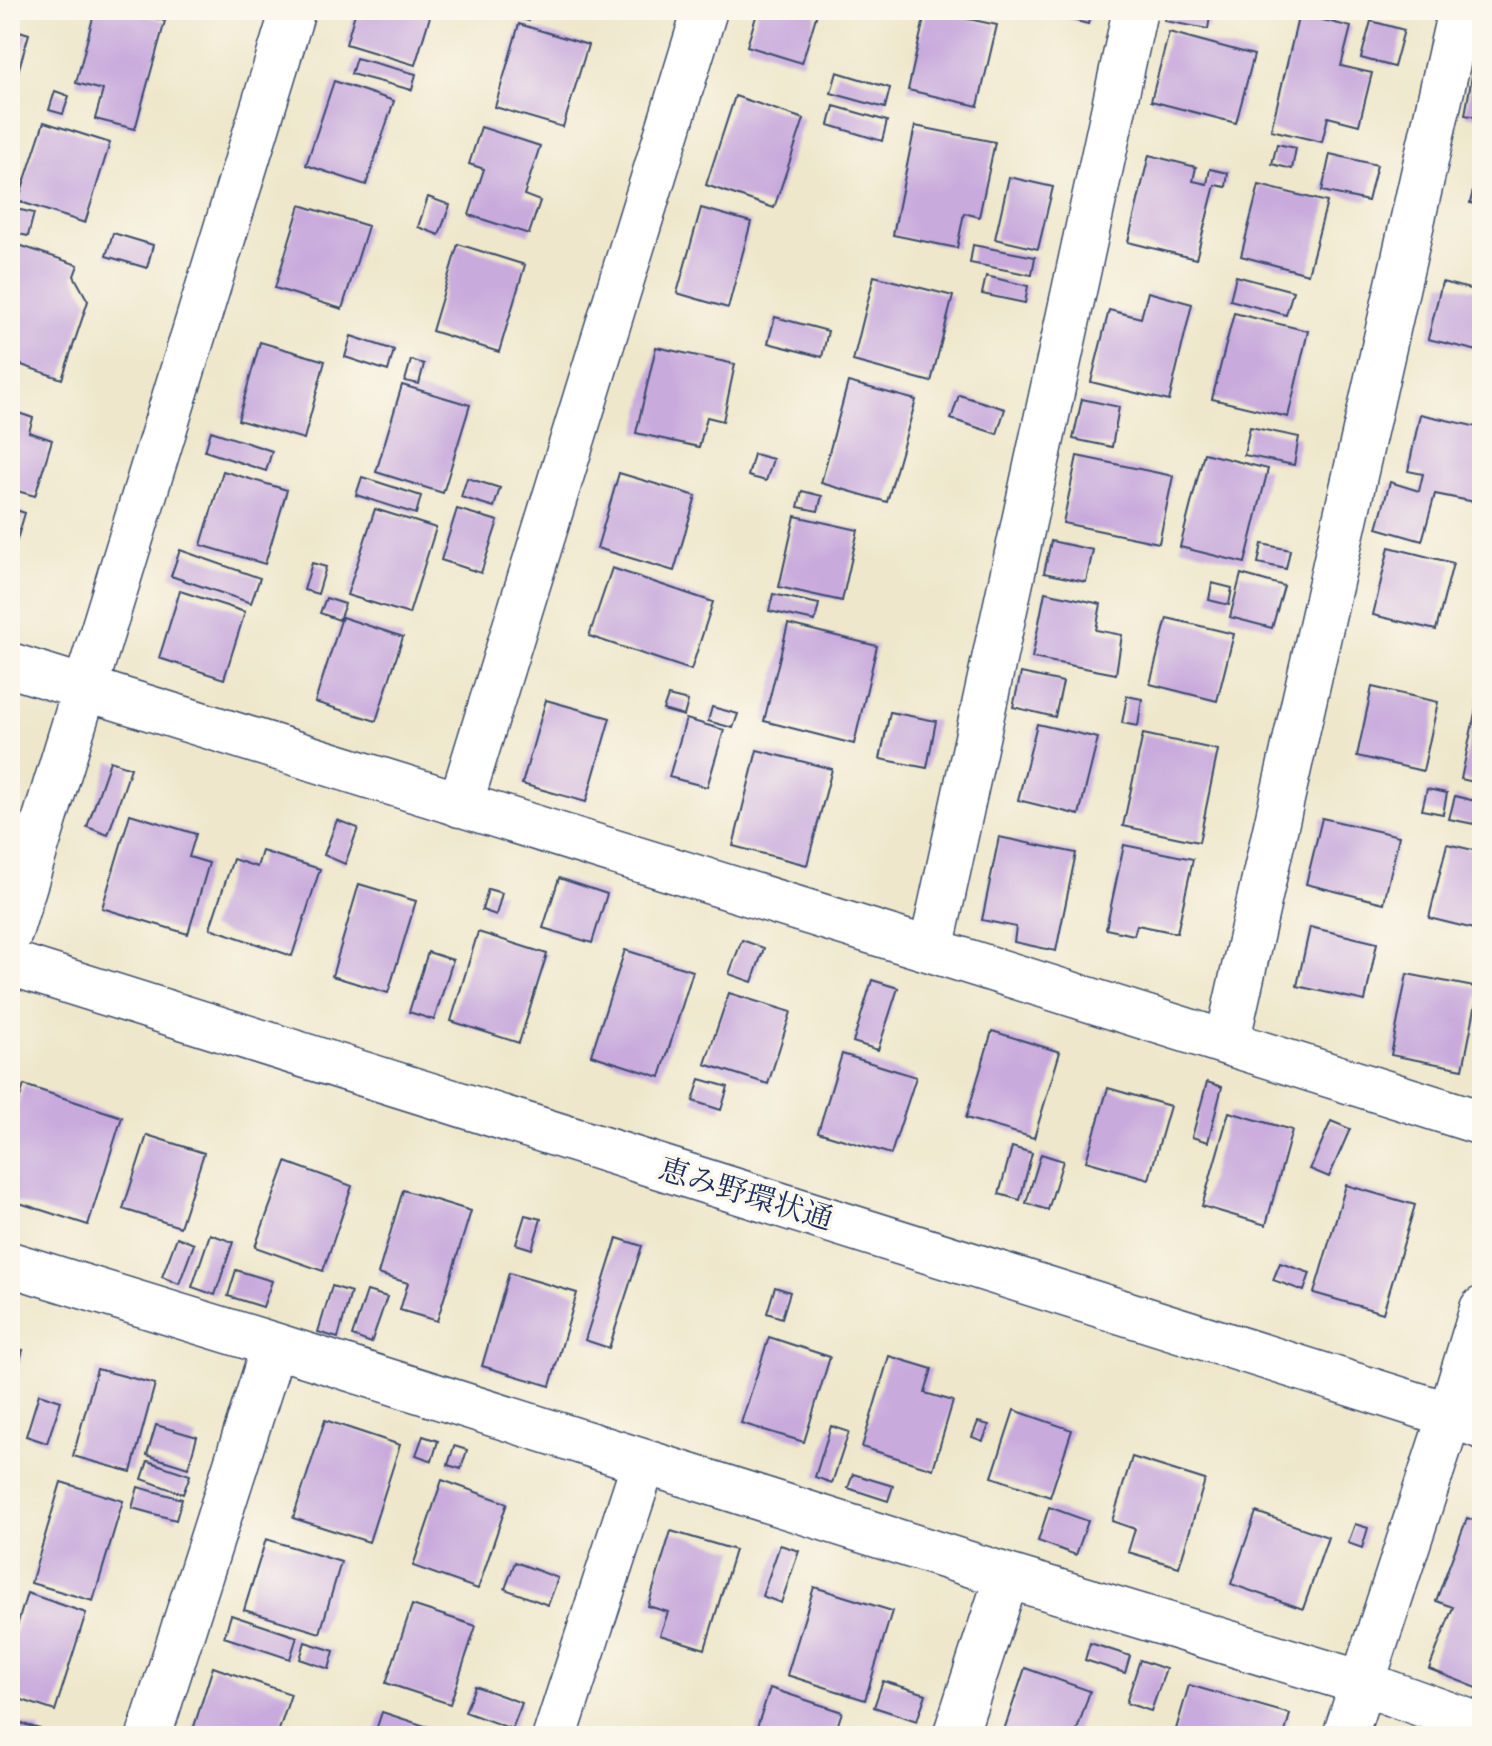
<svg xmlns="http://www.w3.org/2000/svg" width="1492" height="1746" font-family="'Old Standard TT','Noto Serif JP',serif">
<rect width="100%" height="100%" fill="#fbf7ec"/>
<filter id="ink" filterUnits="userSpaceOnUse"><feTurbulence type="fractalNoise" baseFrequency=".0125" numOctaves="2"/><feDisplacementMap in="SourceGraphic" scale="16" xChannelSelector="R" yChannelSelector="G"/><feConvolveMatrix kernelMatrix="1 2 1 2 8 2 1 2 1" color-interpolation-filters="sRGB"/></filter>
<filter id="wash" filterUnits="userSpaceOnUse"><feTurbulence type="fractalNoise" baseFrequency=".006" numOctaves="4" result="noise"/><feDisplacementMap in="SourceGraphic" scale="32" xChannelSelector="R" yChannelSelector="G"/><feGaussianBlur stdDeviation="1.8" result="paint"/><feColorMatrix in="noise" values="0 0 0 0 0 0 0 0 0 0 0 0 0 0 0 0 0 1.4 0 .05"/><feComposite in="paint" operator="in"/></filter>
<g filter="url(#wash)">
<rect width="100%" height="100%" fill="#eee7cb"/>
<g id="blocks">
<!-- building -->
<path fill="#c8aadc" d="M95 10H125L165 21 135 129 95 119 103 90 76 83Z
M356 10H432L415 65 346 44Z
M516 10H533L529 21 514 17Z
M758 10H818L802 63 747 46Z
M926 10 997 25 978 106 908 90Z
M1046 10H1092L1088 24 1045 13Z
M1167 10H1211L1208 29 1165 21Z
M1299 14 1351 27 1341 66 1372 73 1359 125 1328 117 1322 142 1271 130Z
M1371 21 1404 30 1394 67 1361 58Z
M519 24 588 45 563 127 495 107Z
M10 28 29 34 15 82 10 81Z
M1169 32 1254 55 1236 123 1151 101Z
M356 58 416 74 412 90 351 74Z
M837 72 890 88 885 108 831 93Z
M1472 76 1482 78V118L1465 115Z
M334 81 394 101 366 185 306 165Z
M55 91 69 96 63 114 49 110Z
M735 96 804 119 774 208 706 185Z
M834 106 887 121 882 141 829 125Z
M44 122 110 143 85 223 18 201Z
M915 126 995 142 979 217 964 213 957 248 893 235Z
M481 127 540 146 524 195 540 201 529 234 469 215 484 169 469 164Z
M1277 144 1296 148 1292 169 1272 164Z
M1330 154 1377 165 1368 201 1322 191Z
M1149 155 1196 167 1193 181 1207 184 1210 169 1228 173 1226 187 1215 185 1196 259 1128 242Z
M1481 158H1482V206L1470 203Z
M1009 177 1053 187 1038 249 995 239Z
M1259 185 1327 202 1308 274 1241 256Z
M428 197 450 205 439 235 418 227Z
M300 205 368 226 342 309 275 288Z
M701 208 751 222 728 308 677 293Z
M16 209 34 213 28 236 10 232Z
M113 233 153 245 147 268 106 256Z
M10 242 78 265 74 276 88 301 62 379 10 361Z
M458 244 525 265 499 352 432 331Z
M973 245 1035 257 1032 275 970 263Z
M874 276 953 296 931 382 853 361Z
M986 276 1028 286 1025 303 982 294Z
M1236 276 1293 291 1286 315 1230 300Z
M1442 282 1482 292V352L1428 339Z
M1148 292 1192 304 1169 401 1091 382 1109 310 1141 318Z
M1234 313 1308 331 1288 417 1212 399Z
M775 317 828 331 822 357 768 343Z
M351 336 394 350 388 371 345 357Z
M260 342 325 361 304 439 238 420Z
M656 347 735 364 723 421 707 417 699 447 636 433Z
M411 360 424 364 419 384 405 381Z
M848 382 916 400 887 502 821 483Z
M402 385 470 405 443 493 376 472Z
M959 395 1005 409 997 434 951 419Z
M1082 399 1119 407 1112 447 1073 439Z
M10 410 33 418 29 432 52 440 35 496 10 489Z
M1420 414 1482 428V465L1475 502 1435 494 1422 541 1377 528 1390 482 1419 491 1423 474 1408 471Z
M1250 427 1299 437 1294 465 1244 455Z
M211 431 272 451 266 471 205 451Z
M1204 453 1268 469 1245 563 1180 547Z
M754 454 773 459 766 481 748 476Z
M1077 456 1173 476 1159 543 1063 523Z
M223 471 287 490 265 564 201 545Z
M619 473 696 496 674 571 597 548Z
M362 477 421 496 416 514 356 495Z
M467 478 500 488 494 507 461 497Z
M802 491 822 496 818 511 798 507Z
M10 508 25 513 11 560 10 559Z
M375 509 436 528 409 614 347 595Z
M457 509 498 521 481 573 441 560Z
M795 516 858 530 842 601 779 587Z
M1051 541 1093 550 1086 582 1044 573Z
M1262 544 1290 550 1286 569 1258 563Z
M1389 547 1453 563 1436 630 1373 615Z
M180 550 260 578 251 603 171 576Z
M312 563 326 567 318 594 304 590Z
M612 568 713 602 691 670 589 636Z
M1241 574 1284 586 1272 628 1230 617Z
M1212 583 1232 588 1229 605 1209 600Z
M180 591 245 612 224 679 159 658Z
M1045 592 1101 604 1096 630 1122 635 1116 674 1032 658Z
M773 594 819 604 815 621 769 611Z
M326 598 345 604 339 620 320 613Z
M342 617 403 637 376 721 315 702Z
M1167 618 1234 634 1217 701 1150 684Z
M788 624 877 646 854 744 764 721Z
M1021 673 1063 682 1055 717 1013 707Z
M1372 687 1438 702 1423 771 1357 756Z
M668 696 688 701 684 716 663 710Z
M1127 696 1142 699 1138 726 1122 723Z
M1478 699 1482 700V784L1461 779Z
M546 700 610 718 586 802 522 784Z
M712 707 738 714 733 728 708 721Z
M890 712 936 721 927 768 880 759Z
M686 719 724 730 707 787 669 777Z
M1037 724 1098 738 1079 815 1018 800Z
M1143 734 1218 750 1199 842 1123 826Z
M757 750 832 769 807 865 733 846Z
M110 761 131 768 108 835 87 827Z
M1427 789 1447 793 1443 814 1422 810Z
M1455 796 1479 802 1474 824 1449 819Z
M130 814 196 834 189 857 209 863 188 934 102 908Z
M1322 818 1399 836 1384 903 1306 884Z
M337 820 358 828 345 864 324 855Z
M999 837 1076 853 1056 951 1014 942 1016 927 982 920Z
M1447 844 1482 852V931L1429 918Z
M1124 845 1193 859 1177 933 1137 925 1134 935 1106 929Z
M262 851 320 869 292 956 210 928 233 859 257 867Z
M559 878 607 894 592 943 543 928Z
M359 884 416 901 388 993 332 976Z
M488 889 502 893 496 915 482 910Z
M1310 927 1377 943 1365 1001 1297 986Z
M478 932 547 954 519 1043 451 1021Z
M742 940 764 948 752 982 729 974Z
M625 950 693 971 660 1077 591 1055Z
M428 952 453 960 434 1020 409 1012Z
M1407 974 1479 988 1463 1069 1391 1055Z
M872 980 898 988 878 1050 853 1042Z
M729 993 791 1012 768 1084 705 1064Z
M992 1031 1060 1052 1034 1138 966 1118Z
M842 1054 916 1077 891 1154 818 1132Z
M700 1079 728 1087 721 1110 693 1101Z
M1207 1082 1222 1087 1208 1142 1192 1137Z
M24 1085 122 1117 88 1225 10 1200V1129Z
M1108 1088 1170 1106 1149 1179 1086 1161Z
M1229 1112 1292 1130 1266 1225 1202 1206Z
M1331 1121 1350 1129 1329 1177 1310 1169Z
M147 1135 204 1153 180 1227 123 1209Z
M1012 1147 1032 1153 1020 1200 999 1194Z
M1041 1154 1063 1161 1048 1210 1026 1203Z
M286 1162 352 1186 323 1271 255 1247Z
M1346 1185 1415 1205 1383 1313 1314 1293Z
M403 1190 471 1211 437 1321 400 1310 408 1283 378 1274Z
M525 1215 541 1219 532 1249 516 1244Z
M210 1234 233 1242 215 1295 192 1287Z
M177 1237 194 1244 179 1284 162 1277Z
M617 1238 642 1246 609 1348 585 1340Z
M1280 1263 1310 1273 1304 1291 1273 1280Z
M236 1270 272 1281 263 1307 228 1296Z
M509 1273 577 1293 550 1386 482 1366Z
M332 1286 351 1292 338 1338 318 1332Z
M775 1287 790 1292 782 1318 767 1313Z
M367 1291 387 1297 371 1343 352 1336Z
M769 1337 830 1357 804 1442 741 1423Z
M10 1347 23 1350 11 1391 10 1390Z
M889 1356 932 1369 925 1393 953 1401 933 1469 862 1447Z
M97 1369 155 1384 131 1472 73 1456Z
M39 1394 61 1401 47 1443 26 1436Z
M1014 1410 1072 1430 1050 1497 992 1477Z
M325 1420 400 1445 369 1542 293 1518Z
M978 1422 989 1425 983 1441 972 1437Z
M156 1425 197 1437 188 1468 147 1455Z
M831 1426 849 1432 832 1483 815 1477Z
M423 1436 438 1441 432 1461 416 1455Z
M454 1446 467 1450 461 1469 448 1465Z
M1132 1457 1205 1480 1179 1567 1128 1552 1135 1529 1112 1521Z
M148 1461 190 1475 183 1494 142 1479Z
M853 1474 893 1486 888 1501 848 1488Z
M442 1480 507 1503 478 1589 413 1566Z
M61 1482 123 1501 93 1601 31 1583Z
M138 1487 182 1499 176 1520 132 1508Z
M1049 1507 1088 1521 1076 1555 1038 1541Z
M1256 1512 1328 1537 1303 1609 1231 1584Z
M1467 1518 1482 1523V1690L1429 1669 1453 1607 1436 1601Z
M1355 1524 1368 1528 1362 1548 1348 1543Z
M671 1531 735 1550 705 1649 660 1635 668 1612 648 1606Z
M266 1539 341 1562 320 1633 244 1610Z
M780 1545 799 1551 781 1603 762 1596Z
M515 1562 558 1578 548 1605 505 1589Z
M814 1587 892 1611 865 1700 787 1675Z
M27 1593 86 1613 55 1711 10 1696V1649Z
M412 1605 476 1626 450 1704 386 1683Z
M231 1615 297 1637 290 1659 224 1637Z
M305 1642 334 1651 329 1669 300 1659Z
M1090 1643 1130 1656 1125 1673 1085 1660Z
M1140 1660 1166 1669 1151 1711 1126 1703Z
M213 1667 291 1694 277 1736H191Z
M1025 1668 1090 1691 1075 1736H1002Z
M883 1681 926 1694 917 1721 874 1707Z
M1189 1685 1290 1714 1284 1736H1174Z
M475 1686 522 1703 512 1729 465 1712Z
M770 1688 842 1712 834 1736H754Z
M382 1712 443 1732 442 1736H374Z
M10 1720 40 1729 38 1736H10Z"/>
</g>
</g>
<g filter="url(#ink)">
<use href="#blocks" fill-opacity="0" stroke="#3b4b6e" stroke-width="2"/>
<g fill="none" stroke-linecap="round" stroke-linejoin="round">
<defs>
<path id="street" d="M10 665 931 950 1482 1123
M460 805 705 10
M931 950 1135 10
M1227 1043 1460 10
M10 1264 274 1345 1007 1576 1362 1683 1482 1726
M149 1736 274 1345
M555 1736 644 1462
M955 1736 1007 1576
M1345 1736 1450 1415 1482 1309"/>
<path id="secondary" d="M10 933 293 10
M10 963 1450 1415 1482 1427"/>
</defs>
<!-- street casing -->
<use href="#street" stroke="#3b4b6e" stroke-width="47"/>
<!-- secondary casing -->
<use href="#secondary" stroke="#3b4b6e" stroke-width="47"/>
<!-- street -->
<use href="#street" stroke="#fff" stroke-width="44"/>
<!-- secondary -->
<use href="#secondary" stroke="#fff" stroke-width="44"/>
</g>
</g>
<g text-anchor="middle" stroke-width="7" stroke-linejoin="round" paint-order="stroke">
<!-- street labels -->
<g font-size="30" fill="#1b2f5e" stroke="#fbf7ec">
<text transform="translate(746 1194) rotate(17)" y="10">恵み野環状通</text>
</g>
</g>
<!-- margin -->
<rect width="1492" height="1746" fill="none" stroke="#fbf7ec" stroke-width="40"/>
</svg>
